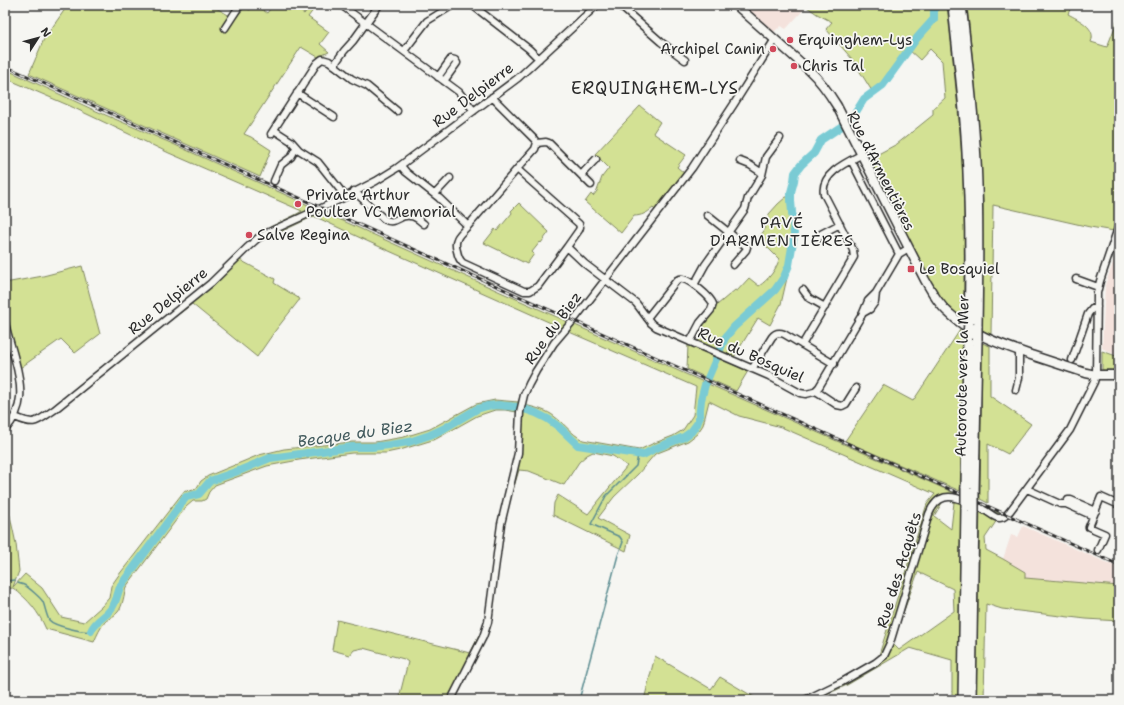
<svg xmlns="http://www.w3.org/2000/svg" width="1124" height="705" font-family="'Shantell Sans',sans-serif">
<rect width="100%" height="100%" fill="#f6f6f2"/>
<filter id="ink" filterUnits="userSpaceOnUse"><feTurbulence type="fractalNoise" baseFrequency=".025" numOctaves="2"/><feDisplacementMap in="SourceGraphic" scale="8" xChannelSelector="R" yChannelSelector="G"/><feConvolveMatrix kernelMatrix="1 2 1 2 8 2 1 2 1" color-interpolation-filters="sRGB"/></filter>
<g filter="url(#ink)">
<!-- built -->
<path fill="#f4e2dc" d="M741 5H808L786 29 781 26 779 29 778 28 773 33Z
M1119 246V357L1102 348 1105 285Z
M1023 526 1119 568V586L1024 578 1025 572 1003 559 1011 535 1018 537Z"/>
<!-- green -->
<path fill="#d3e194" stroke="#7f8660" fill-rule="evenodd" d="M68 5H213V6L235 19 245 7 250 10V5H256L267 13 273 5H293L304 14 311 5H317L308 17 329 32 320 44 329 52 318 57 301 47 244 134 251 137 271 150 260 177 29 74 44 39Z
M808 5H947C954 71 962 136 964 202 965 242 964 281 963 321L947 307 937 294 925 272 867 160 897 144 933 115V109L945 98 942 61 930 49 920 60 908 49 880 86 872 91 852 59 826 29 832 22 817 14 807 7Z
M967 5H1072L1068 14C1079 20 1097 28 1091 42L1107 47 1119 17V214L1114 231 1090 227 993 205 991 334 982 332 983 202 975 85Z
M5 69 94 110 173 144 496 290 961 496 958 700H952V660L910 648 847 685 815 700H798L844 677 874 660 879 655 927 504 935 494 781 427 739 416 709 401 703 425 697 434 688 441 655 454 638 474 614 497 598 518 630 535 626 551 553 515 554 503 558 495 588 514 627 466 613 456 593 452 587 455 579 462 564 485 529 471 519 470 503 523 490 627 454 700H409L399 698 408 662 404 659 363 648 354 650 350 655 332 650 337 620 470 653 481 632 486 616 499 517 515 458 517 412 505 410H495L477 416 436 439 400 450 386 453H352L299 460 267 466 215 485 209 492 206 499 202 501H193L186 507 126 587C124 594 123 606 118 612 115 616 109 618 105 622 100 628 97 635 94 642L46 629C38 611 29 600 13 588L5 589V501L10 516 16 544 19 571 13 587 25 574 42 588 61 617 84 622 102 606 109 598 111 586 118 576 181 495 185 490 190 491 196 489 201 481 208 476 259 455 284 449 352 442H375L404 437 430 429 476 404 495 400 518 402C529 374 544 352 562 328L369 242 316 217 310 218 274 235 270 227 295 215 302 211 169 153 70 106 5 78ZM567 331 696 387 693 415 683 430 673 436 652 444 639 450 583 440C570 433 566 425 555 417 547 410 536 408 525 405 527 382 553 349 567 331ZM947 499 954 502 951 529 934 516 942 503ZM918 572 953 589 954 611 899 650 893 644 902 616Z
M640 106 660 122 653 133 686 155 677 167 684 173 655 210 653 208C647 213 641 216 634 216L621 233 585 202 591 194 593 196 597 191 602 177 609 168 595 154Z
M786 197H794L796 239 781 304 770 325 758 318 734 357 698 342 704 328 703 324 717 305 735 290 737 291 749 278 759 286C768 280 777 269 779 259L758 238 764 231 769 214 778 204Z
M519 203 549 232 541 243 540 242 532 252 534 254 527 264 484 243 495 229 497 231 512 213 511 211Z
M235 254 240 260 275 279 274 283 300 299 275 331 257 357 192 304 153 334 214 278Z
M82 266 100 334 75 353 61 339 20 368 5 309V283L43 276Z
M960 330 963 332 962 430 960 491 845 441 883 385 913 401Z
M982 343 990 346V396L1031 424 1008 454 988 444V503L980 499Z
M688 345 748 371 736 391 687 369Z
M1102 351 1119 357V370H1102Z
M980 506 1001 514 985 538 986 550 1003 559 1025 572V578L1119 586V621L1086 619 1002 609 986 604 984 700H976Z
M655 656 711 689 720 677 759 700H644Z"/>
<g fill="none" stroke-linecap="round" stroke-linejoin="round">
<!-- stream -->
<path stroke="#5a8b90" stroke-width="1.5" d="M5 581 15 580
M18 583C20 584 22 584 24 585 27 586 42 599 43 602 45 607 46 614 49 620 54 626 84 633 91 631
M579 700 618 555 623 542 620 537 591 524 606 496 636 466 638 455"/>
<!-- river -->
<path stroke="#7acbd4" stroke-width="8" d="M91 631C96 619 104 619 111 609 117 602 117 593 121 585L186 497 199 494 210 481 241 470 270 458 352 447H372L389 445 409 442 430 435 443 429 477 409 487 406 498 405 518 407 536 413 548 419 559 427 578 445 643 455 654 449 684 437 691 432 697 424 699 419 701 400 705 385 725 338 734 327 775 290 784 277 789 265 794 235 791 201V192L794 181 795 173 801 165 814 153 821 140 851 120 864 99 883 85 917 38 934 19V5"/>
<defs>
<path id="minor" d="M341 5 459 92 474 111
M472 5 529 49 539 59
M619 5 661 42 685 60
M225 28 240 5
M404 51 427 21 453 5
M334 65 344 51 353 41 379 5
M438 77 451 59 455 60 457 63 444 81
M297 93 334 117
M492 97 534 139 537 143 546 142 549 143 591 185
M274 130 291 141 299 150 318 162 345 196
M271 134 317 63 322 59 329 61 352 79 367 86 397 111
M851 160 899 254
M740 161 750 165 762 173
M401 166 406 172 439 198 468 226C460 234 453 239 457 251 458 256 459 260 463 263L524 291H530L538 286 567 247
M517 169 535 149 537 143
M581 175 596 159
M274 181 281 165 291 157 296 148
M354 191 384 219C395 226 399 214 410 216 416 216 420 221 424 224
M435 194 450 178
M707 215 747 247 746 250 733 265
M468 226 517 169 579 224 580 227 579 230 567 247 585 264 636 303 651 323 656 327 769 376 800 393 806 394 814 392 819 387 863 313 868 301 876 293
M817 240 821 234 840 224
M1076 279 1098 287
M694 285 705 265 745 209 748 198 762 175 766 157 780 138
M803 290 809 298 825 307
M863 313 870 309 875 302 876 293 899 254 909 248
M647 318 677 280C680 279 680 278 683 279 691 281 710 296 713 304L711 310 700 323 690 342
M5 323C8 336 12 348 15 360 22 386 25 408 5 430
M802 345 854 257 853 250 824 194C820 174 847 162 861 155
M1072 360 1088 314 1092 309 1097 307
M752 369 772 337C775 333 779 332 784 334L834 364
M1016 390 1019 378V351
M816 391 837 405 842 406 846 404 856 388
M15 417C36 426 36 422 54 410L211 283 248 247 258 238 271 231 341 199 376 181 397 168 518 78 597 5
M1027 489 1060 504H1066
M1093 516 1066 504 1068 500H1071L1096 511
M1098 550 1105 534 1089 527 1101 497 1119 505
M451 700 483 637 488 622 501 524 518 453 520 412 524 395 529 384 536 371 554 343 577 316 692 168 734 104 775 39
M805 700 842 682 875 663 884 656 890 643 929 514C937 494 950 494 967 502 973 504 979 506 984 510 989 512 995 519 1000 518 1005 518 1007 514 1010 511L1070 430 1094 382 1096 375 1097 293 1100 281 1119 225"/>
<path id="major" d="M736 5 809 70C821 81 829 93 837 106L925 280C932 292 939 305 950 314 972 335 1003 345 1031 355 1049 361 1068 367 1086 373L1096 375H1119"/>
<path id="highway" d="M953 5C957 48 963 91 966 135 970 197 971 260 969 322
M961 5C967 56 973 108 976 160 979 215 978 271 977 327
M966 488 968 336
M974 492 977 340
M963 700 966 507
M971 700 974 511"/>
</defs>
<!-- minor casing -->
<use href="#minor" stroke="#2b2b2b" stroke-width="9"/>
<!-- major casing -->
<use href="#major" stroke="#2b2b2b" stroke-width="11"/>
<!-- highway casing -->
<use href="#highway" stroke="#2b2b2b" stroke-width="12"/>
<!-- minor -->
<use href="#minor" stroke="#f6f6f2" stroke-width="6"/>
<!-- major -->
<use href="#major" stroke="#f6f6f2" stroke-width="8"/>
<!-- highway -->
<use href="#highway" stroke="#f6f6f2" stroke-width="9"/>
<defs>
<path id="rail" d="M5 66 1119 565"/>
</defs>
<!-- rail casing -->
<use href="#rail" stroke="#2b2b2b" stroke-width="3"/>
<!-- rail -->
<use href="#rail" stroke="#f6f6f2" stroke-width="1.5" stroke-dasharray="4.5" stroke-linecap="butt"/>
<defs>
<path id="highway-bridge" d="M968 336 969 322
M977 340V327
M966 507V488
M974 511V492"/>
</defs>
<!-- highway-bridge casing -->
<use href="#highway-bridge" stroke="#2b2b2b" stroke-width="12" stroke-linecap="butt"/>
<!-- highway-bridge -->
<use href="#highway-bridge" stroke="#f6f6f2" stroke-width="9"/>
</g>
</g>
<!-- markers -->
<g fill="#d1495b" stroke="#f6f6f2" stroke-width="1.5">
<circle cx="790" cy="40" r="4"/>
<circle cx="773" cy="49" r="4"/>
<circle cx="794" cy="66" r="4"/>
<circle cx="298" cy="204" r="4"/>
<circle cx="249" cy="235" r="4"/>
<rect x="907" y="265" width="8" height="8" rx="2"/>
</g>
<g text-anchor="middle" stroke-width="3.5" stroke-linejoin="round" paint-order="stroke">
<!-- poi labels -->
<g font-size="15" fill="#2b2b2b" stroke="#f6f6f2" text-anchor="start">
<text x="798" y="45">Erquinghem-Lys</text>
<text x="765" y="54" text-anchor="end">Archipel Canin</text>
<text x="802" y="71">Chris Tal</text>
<text x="306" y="200">Private Arthur<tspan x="306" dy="17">Poulter VC Memorial</tspan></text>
<text x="257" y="240">Salve Regina</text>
<text x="919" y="274">Le Bosquiel</text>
</g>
<!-- street labels -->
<g font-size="15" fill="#2b2b2b" stroke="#f6f6f2">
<text transform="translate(473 95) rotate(-37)" y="5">Rue Delpierre</text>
<text transform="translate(881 171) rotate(63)" y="5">Rue d'Armentières</text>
<text transform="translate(168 301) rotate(-39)" y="5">Rue Delpierre</text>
<text transform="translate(553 328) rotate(-54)" y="5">Rue du Biez</text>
<text transform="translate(751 355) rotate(24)" y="5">Rue du Bosquiel</text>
<text transform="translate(962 376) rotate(-89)" y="5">Autoroute vers la Mer</text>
<text transform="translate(899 570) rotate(-73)" y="5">Rue des Acquêts</text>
</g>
<!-- neighbourhood labels -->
<g font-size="16" letter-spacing="1" fill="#2b2b2b" stroke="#f6f6f2">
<text x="782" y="228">PAVÉ<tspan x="782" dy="18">D'ARMENTIÈRES</tspan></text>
</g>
<!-- water labels -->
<g font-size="16" font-style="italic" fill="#435b5e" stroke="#f6f6f2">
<text transform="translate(355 433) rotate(-8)" y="6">Becque du Biez</text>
</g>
<!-- quarter labels -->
<g font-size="17" letter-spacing="1" fill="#2b2b2b" stroke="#f6f6f2">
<text x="655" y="94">ERQUINGHEM-LYS</text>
</g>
</g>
<!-- margin -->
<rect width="1124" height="705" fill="none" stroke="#f6f6f2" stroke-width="20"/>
<rect x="10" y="10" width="1104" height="685" fill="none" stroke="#2b2b2b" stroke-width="1.5" filter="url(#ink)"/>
<!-- north arrow -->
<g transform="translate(38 38) rotate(54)" stroke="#f6f6f2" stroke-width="3" paint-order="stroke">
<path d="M0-3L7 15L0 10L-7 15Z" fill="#2b2b2b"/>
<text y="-6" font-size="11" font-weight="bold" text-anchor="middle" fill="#2b2b2b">N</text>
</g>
</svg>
